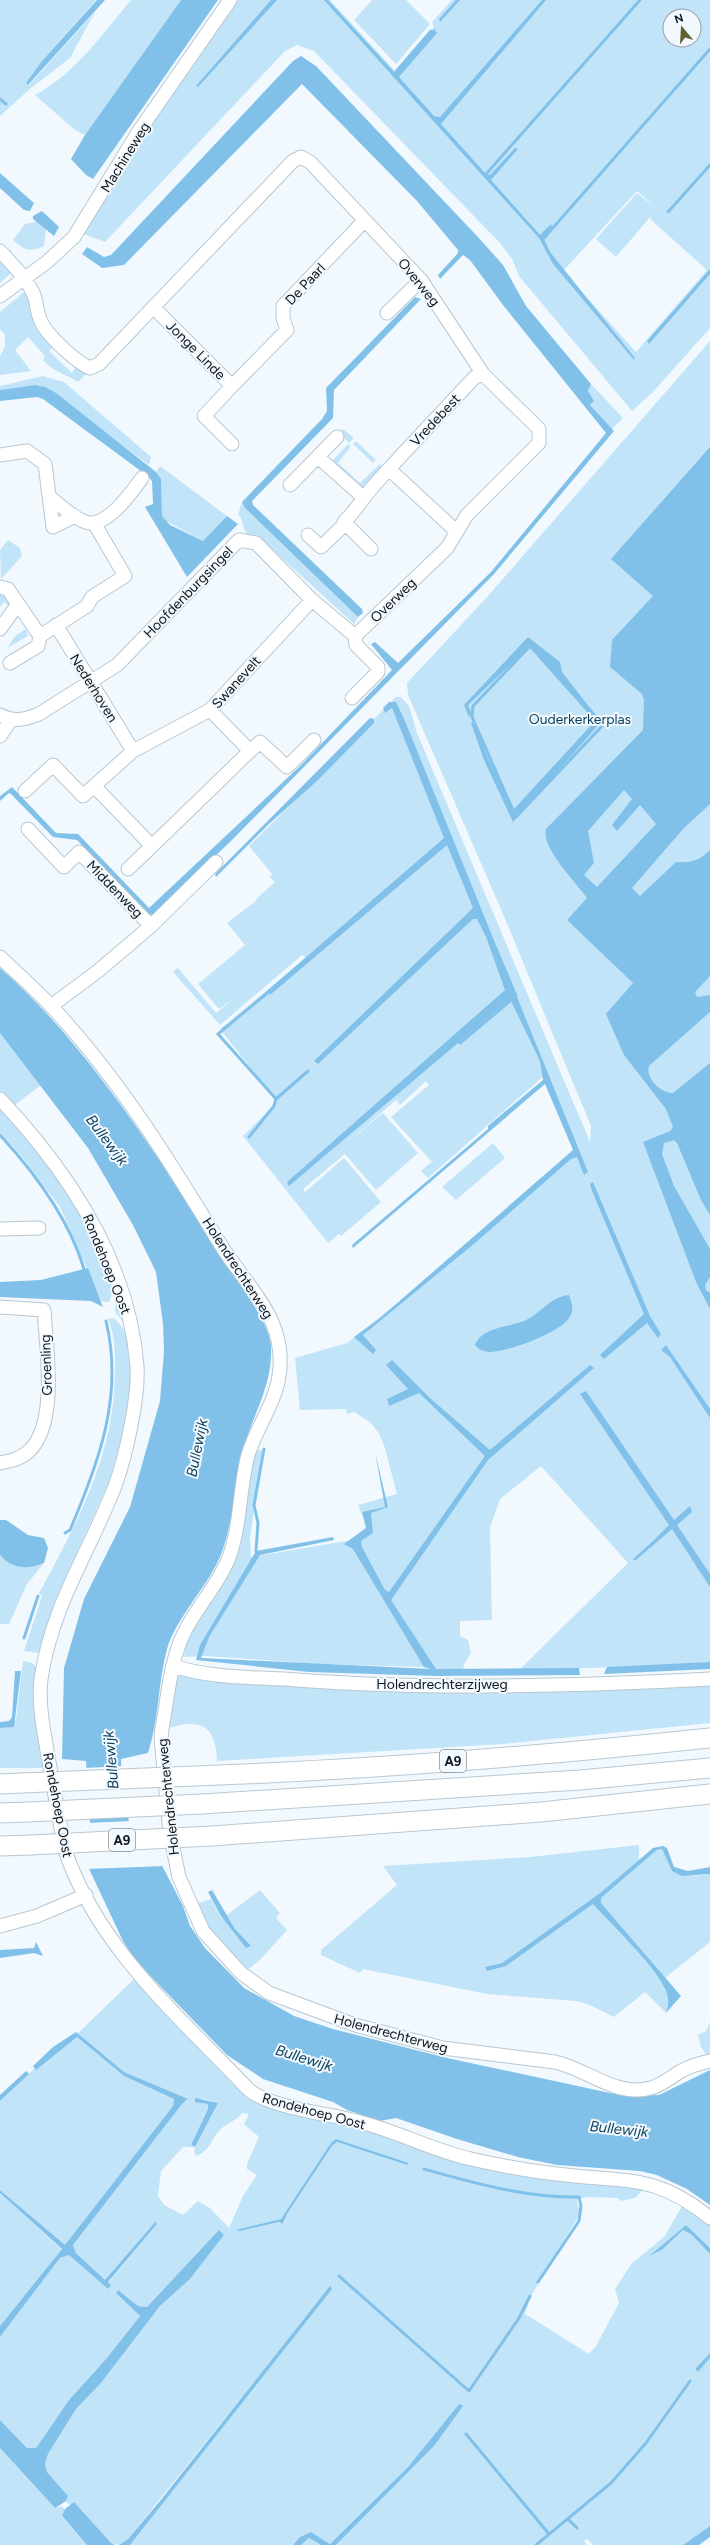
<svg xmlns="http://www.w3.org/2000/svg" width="710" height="2545" font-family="Figtree,sans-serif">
<rect width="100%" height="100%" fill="#f1f9ff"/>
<!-- green -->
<path fill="#c2e4f9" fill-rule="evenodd" d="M0 0H96L42 61 27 83 29 85 95 12 70 58 31 88 0 116Z
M131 0H181L85 135 75 130 35 95C76 73 102 34 131 0Z
M235 0H330L395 71 434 27 432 22 452 0H710V328L653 392 632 411 519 276 512 259 500 243 314 51 297 45 285 51 105 242 81 233 139 131ZM670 16H694V40H670ZM637 191 657 209 637 193 596 239 616 257 652 215 650 219 707 270 636 352 563 271Z
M372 0H406L430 24 396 64 354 20Z
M33 219 46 229 44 246C29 253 24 250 13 240L25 224 36 222Z
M0 257 13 271 0 283Z
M29 288 54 345 49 351 72 373 76 367 86 374 78 382C66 374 52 371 43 360L45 356 28 337 15 350 31 371 0 375V356L5 346V335L0 329V312Z
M710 341V1663L518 1671 628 1563 541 1466 500 1499 490 1528 492 1620 460 1621V1636L468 1640 471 1653 464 1664 463 1672 424 1667 320 1664 206 1656 184 1657 186 1640 226 1571 252 1450H263L250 1538 251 1557 352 1540 366 1528V1524L358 1505 397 1494 384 1445 378 1432 370 1422 354 1412 347 1414 346 1409 300 1410 295 1358 347 1343 396 1304 576 1151 545 1075 428 1178 421 1171 434 1160 431 1161 391 1117 429 1085 426 1081 400 1105 396 1100 349 1141 383 1113 418 1153 376 1190 345 1154 303 1189 305 1192 344 1158 381 1202 341 1236 339 1234 328 1243 243 1136 277 1102 220 1029 306 958 302 955 220 1025 173 972 178 968 216 1013 238 995 219 1009 198 984 245 945 227 923 257 900 256 899 275 882 270 877 272 874 249 846 374 723V719L396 697H401L409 706 417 733 590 1142 591 1126 503 914 408 695 407 683 488 596Z
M43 376 64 382 151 457 149 465 45 387 35 385 0 390V386Z
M591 384 623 418 608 433C598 418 582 401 591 384Z
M343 429 354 438 349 443 350 448 338 463 360 483 380 464 384 468 364 488H361L331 462 349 443 339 433Z
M356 441 376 460 373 463 353 444Z
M160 466 227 516 203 541 164 520 162 516 161 479 156 472Z
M242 502 245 508 358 617 354 624 259 537 246 534 241 518 238 515Z
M8 540 20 548 22 556 1 579 0 550Z
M0 591 12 602 9 606 4 602 0 607Z
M26 629 28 636 7 648 16 635Z
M0 1033 41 1085 12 1107 0 1093Z
M0 1107 27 1136 85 1216 112 1280 114 1288 109 1302 101 1301 60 1207 19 1153 0 1133Z
M493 1143 505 1158 456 1200 442 1187Z
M116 1295H118L127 1326 115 1312Z
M114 1318 128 1334 132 1354 131 1390 126 1422 109 1482 59 1592 42 1650 37 1653 24 1651 42 1596 39 1593C78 1521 115 1454 115 1369 115 1353 115 1334 108 1319Z
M0 1555C11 1567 29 1570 44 1563L27 1584 9 1624H0Z
M23 1661 32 1663 38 1668 46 1768H0V1728H7L16 1720Z
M187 1675 380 1688 710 1682V1723L503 1744 217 1761C216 1724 199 1718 166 1729L175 1677Z
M639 1845V1860L600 1893 502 1963 485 1967 506 1966 593 1904C612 1925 654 1965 665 1989 669 1997 669 2004 666 2013L645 1992 614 2017 590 2005 576 2001 487 1994 363 1969 360 1973 321 1955V1950L397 1885 383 1866 530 1857Z
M662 1849 672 1871 694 1876 710 1874V1942L665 1978 601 1903V1898L657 1850Z
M260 1890 280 1913 276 1918 287 1930 260 1960 245 1972 212 1939 195 1904 211 1899 221 1917 235 1929 227 1915Z
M135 1978 256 2103 373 2131 412 2145 639 2185 643 2190 635 2198 620 2201 618 2198 586 2197 577 2200 580 2214 531 2296 525 2314 589 2354 596 2346 619 2303 615 2289 632 2263 664 2237 683 2204 710 2225V2248L686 2225 651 2254 663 2249 683 2230 691 2233 710 2254V2353L695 2369 698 2372 710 2358V2526L683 2545H593L587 2539 584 2541 587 2545H336L434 2446 459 2404 408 2467 330 2544 311 2532 300 2537 293 2545H130L331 2289 330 2287 128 2539 119 2545 111 2543 74 2503 69 2505 66 2501 68 2496 47 2472 45 2464 48 2454 76 2409 101 2383 160 2306 190 2279 224 2235 219 2231 147 2307 138 2306 118 2290 116 2293 140 2316 106 2359 69 2400 36 2448H27L0 2420V2337L60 2258 69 2255 108 2289V2283L157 2224 156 2221 105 2281 76 2253 73 2245 182 2104 188 2100 124 2072 77 2034ZM201 2098 218 2103 195 2147 191 2145 208 2109V2104ZM242 2113 249 2114 244 2124 259 2137 247 2164V2169L257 2175 243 2196 229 2228 210 2208 198 2201 183 2215 164 2205 158 2196 161 2171 183 2147H195L194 2153 197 2156C213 2148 211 2137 222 2128 229 2122 236 2121 242 2113ZM336 2139 409 2163 407 2165 337 2142 332 2146 287 2214 284 2224 279 2222 240 2231 236 2230 281 2219Z
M710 2022V2055L706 2054 701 2047 698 2035 706 2031Z
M77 2037 124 2076 174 2099 173 2106 65 2246 0 2190V2101L35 2068 36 2069Z
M0 2193 62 2250 0 2326Z
M0 2448 55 2508 61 2506 65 2509 62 2517 87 2545H0Z
M309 2538 321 2545H301Z"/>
<!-- water -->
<path fill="#81c1e9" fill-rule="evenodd" d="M97 0H105L28 85 26 83 42 61Z
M181 0H218L93 179 86 175 71 159 85 135Z
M271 0H277L198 87 196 86Z
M324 0H328L395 73 434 29 437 33 399 77 434 116 440 117 542 0H546L441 124 486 174 490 175 515 148 518 149 491 180 540 235 551 224 552 227 543 237 550 252 635 358 634 360 553 264 539 238Z
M456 0H460L440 22 439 19Z
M301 56 316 66 477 236 503 265 526 306 591 384 588 391 594 401 590 405 614 431 494 574 230 842 153 915 148 914 77 840 53 837 11 794 9 793 0 801V796L12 787 56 833 78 834 149 908 299 767 392 670 371 644 375 642 398 663 491 572 606 433 503 305 470 260 463 255 440 279 438 275 458 253V250L417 201 302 84 124 265 102 268 82 254 87 247 104 257 111 255 293 61Z
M0 173 34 203 30 211 24 210 0 188Z
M42 211 59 227 54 236 33 219V216Z
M710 269V274L649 344 647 341Z
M415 297 421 299 334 390 333 418 252 501 253 505 362 609 363 613 358 617 245 508 242 502 322 419 327 411 326 388Z
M35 385 45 387 56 393 156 472 161 479 162 516 170 525 203 541 227 516 238 524 187 577 145 507 153 504 152 481 149 477 43 399 37 397 0 401V390Z
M710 447V804L683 829 632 888 640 896 676 862C692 863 698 861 710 850V976L695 992 697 997 710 995V1012L649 1066C645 1078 661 1093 673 1093L710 1063V1215L701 1200 677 1143 674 1140 664 1143 662 1154 674 1186 710 1249V1277L705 1285 706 1290 710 1293V1309L696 1282 643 1142 670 1131 673 1127 666 1109 624 1055 606 1014 633 983 567 920 587 898C576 882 541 848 546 829L643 730 644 700 642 694 610 667 612 640 653 596 611 559ZM624 790 632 799 612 825 617 831 640 805 656 824 597 887 584 875 594 863 588 831Z
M528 637 560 662 562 672 601 722 513 822 484 760 471 723 474 722 488 758 514 809 595 721 529 647 468 705 472 715 469 717 464 705Z
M389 702H396L405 721 588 1172 584 1175 577 1157 571 1159 475 1243 363 1335 376 1350 373 1354 354 1337 379 1319 573 1150 545 1084 353 1248 352 1245 488 1129V1126L543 1080 540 1061 510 999 289 1186 287 1182 505 990 486 937 477 919H473L318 1064 314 1061 473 908 447 845 270 995 268 990 444 838 392 708 385 713 383 708Z
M370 718 374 719V723L317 781 270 823 216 877 215 874Z
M0 968C102 1057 180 1194 255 1307 261 1318 270 1332 271 1346 273 1389 250 1417 242 1456 234 1489 233 1525 220 1557 207 1587 176 1618 167 1649 158 1683 159 1719 148 1753L121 1759 122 1784 128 1785 129 1852H155L183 1906 190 1926 205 1948 244 1988 294 2016 333 2029 447 2058 624 2096 659 2095 710 2070V2205L687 2189 657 2175 640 2171 557 2165 518 2157 457 2139 396 2118 380 2121 347 2110 333 2102 263 2079 227 2055 136 1961 123 1941 83 1856 92 1854 86 1761 62 1759 64 1668 84 1599 130 1507 160 1401 164 1351 163 1324 156 1272 133 1225 88 1148 0 1033Z
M593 1182 650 1316 661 1334 658 1338 647 1323 604 1359 600 1355 644 1314 592 1191 590 1184Z
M88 1268 103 1307 91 1301 0 1297V1282L41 1280Z
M569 1295C572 1303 575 1310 569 1318 559 1333 510 1351 491 1352 485 1352 479 1350 475 1345 481 1328 508 1327 524 1321 541 1314 549 1297 569 1295Z
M666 1345 710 1409V1418L670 1357 661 1350Z
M392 1360 431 1399 490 1450 590 1365 594 1368 488 1460 391 1600 436 1669 579 1668 580 1675 436 1676 309 1672 196 1660 200 1645 256 1551 333 1537 334 1540 260 1555 209 1637 201 1658 431 1669 424 1667 353 1549 344 1544 366 1528 362 1512 385 1507 375 1452 388 1507 371 1513 373 1533 361 1541 362 1547 385 1590 389 1592 485 1456 419 1393 389 1406 387 1399 408 1389 386 1365Z
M586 1391 674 1520 690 1506 692 1512 677 1525 710 1574V1587L672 1529 650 1548 648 1546 669 1525 580 1394Z
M0 1520H6L28 1535 44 1538 48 1548 44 1563C27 1570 12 1569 0 1555Z
M710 1662V1669L604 1674 607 1667Z
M15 1671H21L14 1727 0 1728V1722L9 1721 12 1717Z
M663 1846 667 1848 674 1867 688 1871 710 1867V1874L682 1876 672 1871 662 1849 657 1850 601 1898V1903L681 1996 666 2013C669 2004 669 1997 665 1989 655 1966 611 1924 593 1904L506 1966 487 1971 485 1967 502 1963 600 1893 653 1848Z
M212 1890 235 1929 251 1946 246 1948 221 1916 208 1892Z
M36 1942 43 1956 34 1953 0 1958V1950L34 1948Z
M76 2032 124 2072 188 2099 182 2104 73 2245 76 2253 105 2280 156 2221 157 2224 108 2282 111 2285 108 2289 69 2255 60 2258 0 2337V2326L62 2249 0 2193V2190L65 2245 173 2106 174 2099 124 2076 77 2037 36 2070 33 2066 53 2047Z
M26 2071 29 2074 0 2101V2095Z
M195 2098 218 2103 195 2147 191 2145 208 2109V2104L195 2102Z
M336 2139 409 2163 407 2165 337 2142 332 2146 287 2214 283 2224 279 2222 240 2231 235 2230 281 2219 331 2143Z
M686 2225 710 2248V2254L691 2234 683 2230 663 2249 649 2256Z
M219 2230 224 2235 190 2279 160 2306 101 2383 76 2409 48 2454 45 2464 47 2472 68 2496 66 2501 55 2508 0 2448V2420L27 2448H36L69 2400 106 2359 140 2316 116 2293 118 2290 138 2306 147 2307Z
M330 2286 332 2289 130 2545H119L128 2539 160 2501Z
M710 2353V2358L698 2372 695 2369Z
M459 2404 463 2406 434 2446 336 2545H321L309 2538 301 2545H293L300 2537 311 2532 330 2544 408 2467Z
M74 2502 111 2543 115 2545H87L62 2516 65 2509Z
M710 2526V2537L699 2545H683Z"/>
<!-- pier -->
<path fill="#f1f9ff" d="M124 1766V1782L130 1785 131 1816 87 1817 85 1768Z
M131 1821V1850H156L165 1866 86 1869 81 1856 90 1853 88 1823Z"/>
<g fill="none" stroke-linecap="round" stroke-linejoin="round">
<!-- stream -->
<path stroke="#81c1e9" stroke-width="3" d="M394 74 431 31
M0 99 6 104
M487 173 640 0
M668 212 710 165
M544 238 710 49
M532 644 603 725 516 817 472 717 473 706Z
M272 989 218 1034 276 1099
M460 1043 516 996 496 949
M0 1135C35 1173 69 1219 84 1269
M249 1137 274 1106 276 1099 308 1071
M65 1533 70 1530C99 1462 124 1395 106 1321
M256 1551 258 1523 254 1505 264 1449
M635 1559 652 1544
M24 1638 38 1596
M424 2169C474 2183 526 2198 579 2197L581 2206 579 2221 538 2282
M339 2276 469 2391 519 2318 530 2296
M466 2434 549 2534
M569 2520 577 2528
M536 2545 611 2483 646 2443 690 2381"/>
<defs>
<path id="minor" d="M0 251C12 264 27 279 34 295 37 303 37 312 40 319 45 334 76 362 90 368L99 364 293 161 301 157 310 162 421 280 483 374 539 429V443L467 515 447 548 355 636
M0 296 47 262 74 237 139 131 230 0
M154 308 232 386 204 416 232 444
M387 313 421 280
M232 386 287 330 283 318V306L364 221
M0 455 27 451 45 464 53 527 75 516
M318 457 363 497
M389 469 456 531
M290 485 337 437
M50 497C60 505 71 516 83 521 104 532 132 492 142 478
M308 535 321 547 346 523
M371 549 344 522C357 509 365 495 377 482 409 447 442 412 475 377L483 374
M0 587 8 589 40 636
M312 600 210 710 250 751 260 742 287 767 314 740
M56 625 133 751 94 786 152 846 250 751
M0 629 18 604
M10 663 38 646 40 636 87 606 92 597 125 576 94 523
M0 715C14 722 24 720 39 714L117 665 239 540 256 543 312 600 355 636 356 645 378 667V672L352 698
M0 736 11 720
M133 751 210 710
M25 791 53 765 83 796 94 786
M28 829 64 867 79 852 151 926
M128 869 152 846
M0 957C17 973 35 989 51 1006 118 1077 169 1160 219 1242 246 1287 288 1318 279 1376 275 1404 256 1428 248 1455 239 1489 241 1527 228 1560 217 1586 196 1608 184 1633 170 1661 168 1698 162 1728L161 1738 170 1833 179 1877 203 1931 241 1973 269 1993 355 2025 443 2048 555 2062C587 2069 617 2098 651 2088 662 2085 671 2077 681 2071 690 2066 700 2063 710 2061
M51 1006 98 971 151 926 216 862
M0 1099C69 1172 129 1263 137 1366 139 1397 126 1456 115 1486 89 1553 52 1605 41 1679 38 1705 44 1732 48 1756 54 1789 59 1821 66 1853 99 1949 181 2018 249 2090 269 2107 329 2114 356 2121 395 2130 431 2150 471 2159 502 2166 534 2172 566 2175 628 2182 658 2175 710 2218
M0 1229 39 1228
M0 1307 44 1310C46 1346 59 1425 28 1452 20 1459 10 1461 0 1463
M174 1666C212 1679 257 1677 297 1680 434 1690 573 1686 710 1679
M0 1926 37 1916 86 1895"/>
<path id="highway" d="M195 1776C367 1770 539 1756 710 1738
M0 1784 21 1783
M202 1804 580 1780 710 1768
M0 1813 28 1812
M212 1836 541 1812 710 1794
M0 1846 31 1845"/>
</defs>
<!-- minor casing -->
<use href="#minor" stroke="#b9c7d0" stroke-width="15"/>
<!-- highway casing -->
<use href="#highway" stroke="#b9c7d0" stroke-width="21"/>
<!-- minor -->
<use href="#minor" stroke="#fff" stroke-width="13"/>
<!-- highway -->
<use href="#highway" stroke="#fff" stroke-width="19"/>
<defs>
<path id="highway-bridge" d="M21 1783 195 1776
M28 1812 202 1804
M31 1845 212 1836"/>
</defs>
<!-- highway-bridge casing -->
<use href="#highway-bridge" stroke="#b9c7d0" stroke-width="21" stroke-linecap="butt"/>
<!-- highway-bridge -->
<use href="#highway-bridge" stroke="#fff" stroke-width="19"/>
</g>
<g text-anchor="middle" stroke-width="4" stroke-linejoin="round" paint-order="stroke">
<!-- shield labels -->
<g fill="#f1f9ff" stroke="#54595e" stroke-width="1">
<rect x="440" y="1750" width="26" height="22" rx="3"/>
<rect x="109" y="1829" width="26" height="22" rx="3"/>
</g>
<g font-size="13" font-weight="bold" fill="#111519">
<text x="453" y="1766">A9</text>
<text x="122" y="1845">A9</text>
</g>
<!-- street labels -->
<g font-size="14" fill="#111519" stroke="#f1f9ff">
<text transform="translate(125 157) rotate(-58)" y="5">Machineweg</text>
<text transform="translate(419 282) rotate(51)" y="5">Overweg</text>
<text transform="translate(305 284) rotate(-47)" y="5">De Paarl</text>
<text transform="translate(196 350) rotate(45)" y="5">Jonge Linde</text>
<text transform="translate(435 420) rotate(-47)" y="5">Vredebest</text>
<text transform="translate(188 592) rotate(-46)" y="5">Hoofdenburgsingel</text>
<text transform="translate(393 600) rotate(-44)" y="5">Overweg</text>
<text transform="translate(236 682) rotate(-48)" y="5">Swanevelt</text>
<text transform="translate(94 688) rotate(58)" y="5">Nederhoven</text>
<text transform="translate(115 889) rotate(46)" y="5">Middenweg</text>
<text transform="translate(107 1264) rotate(68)" y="5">Rondehoep Oost</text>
<text transform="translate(238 1268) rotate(57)" y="5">Holendrechterweg</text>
<text transform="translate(46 1365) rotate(-92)" y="5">Groenling</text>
<text x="442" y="1689">Holendrechterzijweg</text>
<text transform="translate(168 1797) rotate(-96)" y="5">Holendrechterweg</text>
<text transform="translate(58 1805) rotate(79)" y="5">Rondehoep Oost</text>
<text transform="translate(391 2033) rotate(15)" y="5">Holendrechterweg</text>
<text transform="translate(314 2111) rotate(15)" y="5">Rondehoep Oost</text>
</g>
<!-- park labels -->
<g font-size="14" fill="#0c415c" stroke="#f1f9ff">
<text x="580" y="724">Ouderkerkerplas</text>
</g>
<!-- water labels -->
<g font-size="15" font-style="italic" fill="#0f435e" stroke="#f1f9ff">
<text transform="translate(107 1140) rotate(53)" y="5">Bullewijk</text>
<text transform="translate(197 1448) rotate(-79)" y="5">Bullewijk</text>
<text transform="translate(111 1760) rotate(-95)" y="5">Bullewijk</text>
<text transform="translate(304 2058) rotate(17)" y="5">Bullewijk</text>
<text transform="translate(619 2129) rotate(6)" y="5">Bullewijk</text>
</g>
</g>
<!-- north arrow -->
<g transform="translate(682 28) rotate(342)"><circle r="19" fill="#f1f9ff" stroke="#979ea3"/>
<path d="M0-3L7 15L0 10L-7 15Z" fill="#63622f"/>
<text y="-6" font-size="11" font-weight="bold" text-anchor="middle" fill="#111519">N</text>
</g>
</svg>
